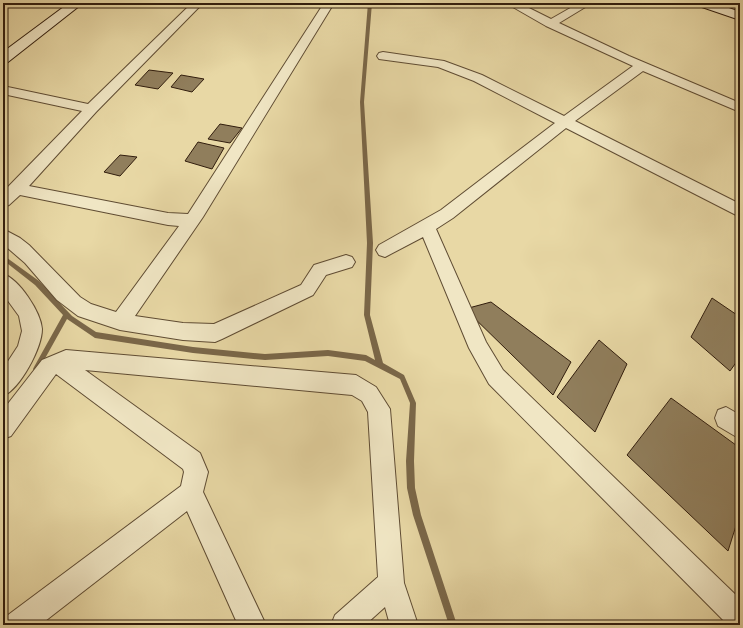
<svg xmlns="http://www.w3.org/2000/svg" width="743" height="628" font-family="Cardo,serif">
<rect width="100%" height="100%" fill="#e8d8a5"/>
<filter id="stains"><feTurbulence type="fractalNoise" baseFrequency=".005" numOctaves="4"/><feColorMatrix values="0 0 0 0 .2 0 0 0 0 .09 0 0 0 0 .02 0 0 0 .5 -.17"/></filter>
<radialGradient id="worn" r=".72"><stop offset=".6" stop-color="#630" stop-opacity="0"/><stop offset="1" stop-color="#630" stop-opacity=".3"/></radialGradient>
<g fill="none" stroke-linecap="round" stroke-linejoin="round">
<!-- stream -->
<path fill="#7a6749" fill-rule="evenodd" d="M368 3H372L364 102 373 243 370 315 383 363 404 375 416 403 414 461 415 488 421 515 457 625H449L413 515 407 488 406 461 410 403 400 379 365 361 328 356 265 360 193 353 95 338 67 319 38 371 36 372 34 371 33 369 34 367 63 315 35 285 3 260V255L39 281 72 316 96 332 193 347 265 354 328 350 366 355 375 360 364 315 367 243 360 102Z"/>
</g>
<!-- building -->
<path fill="#907e5c" stroke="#311d0d" d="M149 70 173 73 158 89 135 85Z
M181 75 204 79 192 92 171 87Z
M220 124 242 128 230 143 208 139Z
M198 142 224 148 212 169 185 161Z
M120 155 137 157 120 176 104 172Z
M712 298 740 317V357L730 371 691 337Z
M491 302 571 362 553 395 465 309Z
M599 340 627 364 595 432 557 397Z
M671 398 740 448V513L728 551 627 455Z"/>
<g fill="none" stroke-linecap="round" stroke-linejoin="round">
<defs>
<path id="minor" d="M192 3H203L96 112 29 186 168 213 188 214 324 3H334L203 217 135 316 183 323 214 324 301 285 314 265 346 255 352 257 355 262 352 267 326 275 313 295 222 339 215 342 183 340 120 330 78 316 57 300 25 263 3 244V229L20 238 29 245 80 297 91 304 116 312 179 226 168 225 20 195 9 205 3 207V192L82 111 3 94V86L88 104Z
M506 3H519L551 19 579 3H592L559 23 629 56 740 103V112L643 71 575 121 740 204V217L566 128 453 218 436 229 486 342 503 370 740 599V625H728L489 384 469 348 423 237 385 257 379 255 376 250 379 245 441 210 555 123 474 81 438 67 379 59 377 56 379 53 383 52 444 61 482 75 564 116 633 66 546 26Z
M3 274C19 279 41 312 42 329 42 348 20 389 3 396V369L18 346 22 331 19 316 3 294Z
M66 350 356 375 376 387 390 409 404 583 418 625H390L385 607 365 625H331L335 615 378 577 368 412 362 401 352 395 85 370 200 453 208 472 203 492 266 625H238L187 511 40 625H4L8 615 181 486 184 472 183 469 56 374 11 436 3 439V410L42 360Z
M726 407 740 415V439L718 426 715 418 718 410Z"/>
<path id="secondary" d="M69 3H83L8 62 3 63V52Z
M697 3H715L740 12V20L699 6Z"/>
</defs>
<!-- minor casing -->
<use href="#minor" stroke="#5f4c33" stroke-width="2"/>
<!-- secondary casing -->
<use href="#secondary" stroke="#311d0d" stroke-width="2"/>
<!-- minor -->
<use href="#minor" fill="#f0e6c4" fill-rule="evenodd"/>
<!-- secondary -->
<use href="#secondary" fill="#f0e6c4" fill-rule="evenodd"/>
</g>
<!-- margin -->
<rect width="743" height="628" fill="none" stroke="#e8d8a5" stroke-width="16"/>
<rect x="4" y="4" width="735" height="620" fill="none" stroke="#311d0d" stroke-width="2"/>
<rect x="8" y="8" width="727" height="612" fill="none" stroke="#311d0d"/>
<rect width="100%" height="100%" filter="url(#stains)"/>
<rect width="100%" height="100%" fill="url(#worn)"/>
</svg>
